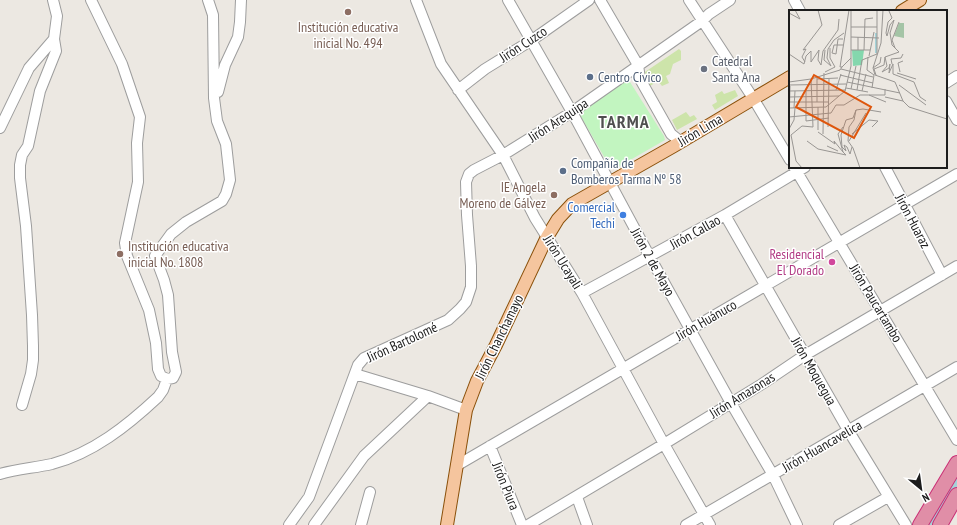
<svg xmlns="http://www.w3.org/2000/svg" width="957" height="525" font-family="'PT Sans Narrow',sans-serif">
<rect width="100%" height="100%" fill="#ece8e2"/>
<!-- grass -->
<path fill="#cde4aa" d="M679 49 681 51V60L673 64 670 74 666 76 669 83 662 86 658 81 650 86 642 74Z
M735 90 738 96 715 110 712 105 717 102 715 95 722 91 724 94Z
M686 112 690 117 694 115 697 119 677 130 672 120Z"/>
<!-- park -->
<path fill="#c2f5c0" d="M624 81 630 82 664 136 665 140 618 167H610L580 115 585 107Z"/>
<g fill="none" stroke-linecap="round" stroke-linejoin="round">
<!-- river -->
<path stroke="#a5d2d8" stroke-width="14" d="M932 525 957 480"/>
<defs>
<path id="minor" d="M91 0 122 64 140 117 137 143 138 182 125 243 127 256 149 310 156 343 158 369 161 376 167 379 173 378 176 372 172 352 168 295 164 280 155 256 171 234 186 222 222 201 226 194 230 180 226 144 217 121 214 98 213 15 208 0
M416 0 441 64 503 155 535 218 582 293 664 444 710 525
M508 0 572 112 650 257 731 403 773 475 797 525
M600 0 638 65 640 79 671 134 681 142
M689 0 753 98 790 160
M794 0 800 11
M946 83 957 76
M458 90 485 69 532 40 589 0
M218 92 225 65 238 37 240 22 241 0
M946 101 957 120
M0 128 29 68 54 39
M794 167 957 440
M885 167 942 275
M725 215 848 430 906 525
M582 293 725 215 805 167
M355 374 428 396 466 410
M22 405 31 374 33 360V346L32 315 26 226 20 178V165L22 155 28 146 40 91 56 51 54 39 57 16 53 0
M490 446 522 525
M456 466 957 174
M0 474C17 469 34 468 52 464 93 453 127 426 158 397L163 390 167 379
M577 497 587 525
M289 525 309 497 358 365 364 358 448 320 460 309 466 302 471 287V266L467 215 466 182 469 174 474 170 503 155 572 112 702 21 709 14 730 0
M314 525 364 456 428 396
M361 525 370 492
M528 525 664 444 762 384 805 355 957 266
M686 525 957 367
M839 525 888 497"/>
<path id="major" d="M902 11 920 0
M447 525 466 410 477 381 496 345 547 237 558 219 572 204 674 146 790 77"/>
<path id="highway" d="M920 525 957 463
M940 525 957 495"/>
</defs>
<!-- minor casing -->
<use href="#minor" stroke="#9d9d9d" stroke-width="12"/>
<!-- major casing -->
<use href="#major" stroke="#8a500a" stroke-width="14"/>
<!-- highway casing -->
<use href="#highway" stroke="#ca2f76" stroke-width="16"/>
<!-- minor -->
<use href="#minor" stroke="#fff" stroke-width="10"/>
<!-- major -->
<use href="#major" stroke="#f5c59e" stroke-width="12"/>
<!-- highway -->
<use href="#highway" stroke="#e08ea7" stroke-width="14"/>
</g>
<!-- markers -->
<g fill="#8d6e63" stroke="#fff" stroke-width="1.5">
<circle cx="348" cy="12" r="4"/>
<circle cx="554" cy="195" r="4"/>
<circle cx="120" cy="254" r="4"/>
</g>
<circle fill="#6b7280" stroke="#fff" stroke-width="1.5" cx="704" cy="69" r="4"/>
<g fill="#5c6f8a" stroke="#fff" stroke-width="1.5">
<circle cx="590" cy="77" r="4"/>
<circle cx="563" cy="171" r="4"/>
</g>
<circle fill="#3f7fe0" stroke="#fff" stroke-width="1.5" cx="623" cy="215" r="4"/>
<circle fill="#d1479c" stroke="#fff" stroke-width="1.5" cx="832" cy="262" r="4"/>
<g text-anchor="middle" stroke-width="3" stroke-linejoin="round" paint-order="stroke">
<!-- education labels -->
<g font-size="14" fill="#785e54" stroke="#fff">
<text x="348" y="32">Institución educativa<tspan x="348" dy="16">inicial No. 494</tspan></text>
<text x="546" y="192" text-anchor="end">IE Angela<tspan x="546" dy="16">Moreno de Gálvez</tspan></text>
<text x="128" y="251" text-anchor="start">Institución educativa<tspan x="128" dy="16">inicial No. 1808</tspan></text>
</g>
<!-- street labels -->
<g font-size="14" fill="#1c1c1c" stroke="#fff">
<text transform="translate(523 44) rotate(-33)" y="5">Jirón Cuzco</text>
<text transform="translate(558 120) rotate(-33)" y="5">Jirón Arequipa</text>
<text transform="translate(700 130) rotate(-31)" y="5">Jirón Lima</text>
<text transform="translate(913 221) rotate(62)" y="5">Jirón Huaraz</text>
<text transform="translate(695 232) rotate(-29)" y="5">Jirón Callao</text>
<text transform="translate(563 262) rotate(58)" y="5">Jirón Ucayali</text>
<text transform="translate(653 262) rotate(61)" y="5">Jirón 2 de Mayo</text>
<text transform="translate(876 303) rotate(59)" y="5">Jirón Paucartambo</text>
<text transform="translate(706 320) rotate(-30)" y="5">Jirón Huánuco</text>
<text transform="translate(499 337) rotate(-64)" y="5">Jirón Chanchamayo</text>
<text transform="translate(402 342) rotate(-25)" y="5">Jirón Bartolomé</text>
<text transform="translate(814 371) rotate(60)" y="5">Jirón Moquegua</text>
<text transform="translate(742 395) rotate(-32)" y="5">Jirón Amazonas</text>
<text transform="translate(822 446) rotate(-30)" y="5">Jirón Huancavelica</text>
<text transform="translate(506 486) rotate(68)" y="5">Jirón Piura</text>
</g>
<!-- worship labels -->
<g font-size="14" fill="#5b616d" stroke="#fff" text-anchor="start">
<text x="712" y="66">Catedral<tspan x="712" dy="16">Santa Ana</tspan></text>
</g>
<!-- service labels -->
<g font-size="14" fill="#4e5e75" stroke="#fff" text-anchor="start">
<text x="598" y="82">Centro Cívico</text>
<text x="571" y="168">Compañía de<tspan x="571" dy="16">Bomberos Tarma Nº 58</tspan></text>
</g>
<!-- shop labels -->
<g font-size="14" fill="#366cbe" stroke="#fff" text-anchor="end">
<text x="615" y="212">Comercial<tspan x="615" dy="16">Techi</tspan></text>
</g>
<!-- hotel labels -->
<g font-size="14" fill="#b23c85" stroke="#fff" text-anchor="end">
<text x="824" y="259">Residencial<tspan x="824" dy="16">El Dorado</tspan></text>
</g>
<!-- district labels -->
<g font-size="18" font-weight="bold" letter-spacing="1" fill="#4f4f4f" stroke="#fff">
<text x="624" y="128">TARMA</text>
</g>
</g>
<!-- overview -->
<g transform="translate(789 10)">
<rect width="158" height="158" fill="#ece8e2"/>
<path d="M110 13H115V28L105 26Z" fill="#a4c4a6"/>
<path d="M63 40H75L73 55 64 56Z" fill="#84d7ad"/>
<path fill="none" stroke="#a5d2d8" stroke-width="2" d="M87 23V43"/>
<path fill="none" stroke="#999693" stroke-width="1" d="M88 0V44M100 1 103 8 99 12 97 23 98 26 101 15 105 10 101 23 103 35 106 38 103 30 110 12M0 3 11 9 6 0M62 17H88M62 27 90 28M69 27V40M30 40 29 50 32 55M36 40 35 50 42 56M62 40H81M75 40 76 9 84 8M0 44 15 54 17 46 22 41V52L30 40M47 44 49 29H54M47 44 43 43 45 35H54M80 46 85 22M79 47 78 60 85 65 83 78M96 47 110 42 106 38M16 52 13 47 17 39 14 40 33 15 29 0M103 54 102 49 112 48 114 44M32 55 34 41 49 20 50 9M42 56 38 48 39 39 45 30 55 23M51 57 60 0M53 57 62 48M84 58 86 65 106 72 114 91 120 97 158 109M84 58 92 33 94 0M84 58 91 53 92 47M52 59 84 67M36 62 46 57 41 48V38M111 62 109 53 114 51M108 63 127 69M51 65 84 73M87 65 85 59 95 55 96 47 98 56 93 62 100 58 101 54 100 63 104 54V64L125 72 131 87 137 91M28 67V92M28 69 49 68M0 72 22 69 51 60 53 57H51M58 72 111 83M0 75 57 74M110 75 137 95M57 78 79 82M62 79 67 56M47 80 52 64M68 80 73 50 88 44M0 81 57 80M17 81V111L40 108M73 81 77 64M80 85 97 92M0 87 50 86M96 87 114 91M0 92H40M29 97V120M0 98 37 97 56 81 62 56V0M5 98 6 81M67 100 74 99 92 102M0 107 42 103 47 95H55L71 85H96V79M0 117 1 76M39 117 40 69M0 119 5 110 6 98M29 122 46 134 45 131 54 142 49 124 54 117M34 124 35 63M63 124 80 110 89 111 83 117M18 131 29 139 57 145 54 142M60 131 77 103M38 136 49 141M63 137 61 144 58 137 55 135 57 141 53 137 52 125 57 110 64 108 67 100 65 110 60 117 59 131 64 138 71 158M0 142V155M13 158 7 151 2 125 13 116 24 117 22 69"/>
<path fill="#de560d" fill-opacity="0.15" stroke="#de560d" stroke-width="2" d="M25 65 82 97 65 128 7 97Z"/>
<rect width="158" height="158" fill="none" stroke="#1c1c1c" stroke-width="2"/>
</g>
<!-- north arrow -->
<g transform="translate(921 489) rotate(151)" stroke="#ffffff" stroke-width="3" paint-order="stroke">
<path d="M0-3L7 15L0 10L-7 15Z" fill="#1c1c1c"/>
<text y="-6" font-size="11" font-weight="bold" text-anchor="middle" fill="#1c1c1c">N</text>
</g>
</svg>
